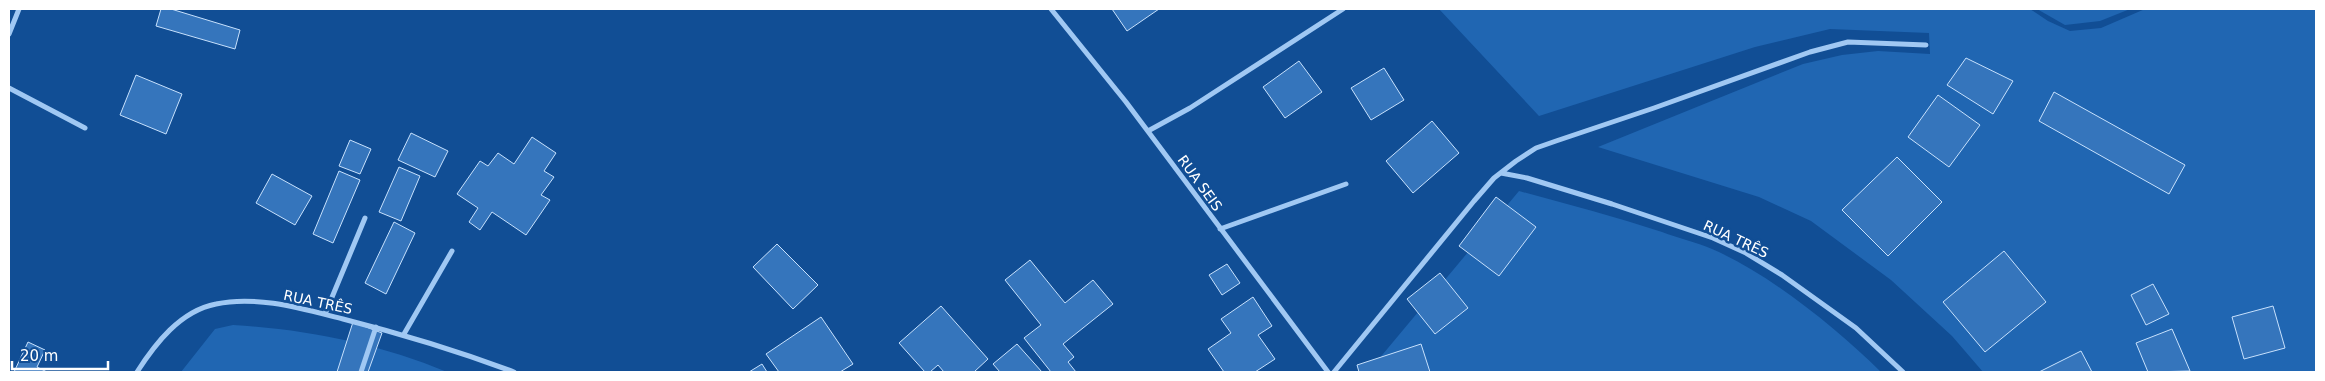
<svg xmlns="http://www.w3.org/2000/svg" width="2325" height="381" font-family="'DejaVu Sans',sans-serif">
<rect width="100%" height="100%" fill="#114e95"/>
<!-- green -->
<path fill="#2066b2" d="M1439 9H2030L2048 21 2070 31 2101 28 2145 9H2316V372H1983L1952 336 1891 280 1811 221 1759 197 1598 147 1803 64 1842 55 1878 51 1930 54 1929 33 1830 29 1755 47 1539 116Z
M2037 9H2130L2100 21 2065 25Z
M1519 191C1567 204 1615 217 1662 232 1678 238 1696 242 1712 249 1770 274 1836 328 1881 372H1368Z
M233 325C305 329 381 344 447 372H181L215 329Z"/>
<!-- building -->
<path fill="#3575bc" stroke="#c7e1fd" d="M161 9H171L240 30 235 49 156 26Z
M1112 9H1159L1127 31Z
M1966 58 2013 81 1993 114 1947 85Z
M1299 61 1322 92 1285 118 1263 87Z
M1384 68 1404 100 1371 120 1351 88Z
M136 75 182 94 166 134 120 115Z
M2054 92 2185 165 2169 194 2039 121Z
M1938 95 1980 125 1949 167 1908 137Z
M1432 121 1459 153 1413 193 1386 161Z
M411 133 448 151 435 177 398 160Z
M532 137 556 153 544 171 554 177 541 195 550 200 526 235 492 212 480 230 469 222 478 208 457 194 480 161 488 166 498 153 514 164Z
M350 140 371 149 360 174 339 166Z
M1897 157 1942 202 1888 256 1842 210Z
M399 167 420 176 401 221 379 212Z
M339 171 360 180 333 243 313 234Z
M272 174 312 196 295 225 256 203Z
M1496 197 1536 227 1499 276 1459 246Z
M394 222 415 233 386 294 365 283Z
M777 244 818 285 793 309 753 267Z
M2004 251 2046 302 1985 352 1943 302Z
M1030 260 1065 303 1093 280 1113 304 1063 344 1074 357 1068 362 1076 372H1051L1024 338 1041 325 1005 280Z
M1227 264 1240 283 1222 295 1209 275Z
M1440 273 1468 308 1435 334 1407 299Z
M2153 284 2169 314 2146 325 2131 295Z
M1253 297 1272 326 1258 335 1275 359 1255 372H1224L1208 349 1231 333 1221 319Z
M941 306 988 359 974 372H944L938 365 930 372H925L899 343Z
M2273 306 2285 348 2244 359 2232 317Z
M821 317 853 364 840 372H779L766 354Z
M353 322 382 333 368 372H337Z
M2172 329 2190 371 2148 372 2136 343Z
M28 342 45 350 37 367 47 372H14Z
M1017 344 1042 372H1000L993 364Z
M1421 344 1430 372H1359L1357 365Z
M2081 351 2092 372H2039Z
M762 364 767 372H749Z"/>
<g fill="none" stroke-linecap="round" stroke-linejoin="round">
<!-- minor -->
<path stroke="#a0c8f3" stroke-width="5" d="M1051 9 1126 102 1328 372
M9 34 19 9
M9 88 85 128
M1148 131 1190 108 1343 9
M1501 173 1527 178 1612 204 1713 238 1746 253 1782 275 1856 328 1903 372
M1220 229 1346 184
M325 314 365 218
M404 334 452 251
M137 372C155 344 180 311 216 304 257 295 303 309 343 319 402 334 458 351 514 372
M361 372 376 327
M1334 372 1474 201 1494 178 1516 161 1536 148 1556 141 1654 108 1810 52 1848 42 1926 45"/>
</g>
<g text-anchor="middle" stroke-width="5" stroke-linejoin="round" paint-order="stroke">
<!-- street labels -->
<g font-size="14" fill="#fff" stroke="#114e95">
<text transform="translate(1200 183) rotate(54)" y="5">RUA SEIS</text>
<text transform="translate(1736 239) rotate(25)" y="5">RUA TRÊS</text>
<text transform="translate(318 302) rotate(12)" y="5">RUA TRÊS</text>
</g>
</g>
<!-- border -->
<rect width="2325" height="381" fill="none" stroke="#ffffff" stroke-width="20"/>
<!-- scale -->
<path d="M12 361v8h96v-8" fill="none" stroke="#ffffff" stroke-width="2.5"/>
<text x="20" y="361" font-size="15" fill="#ffffff" stroke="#114e95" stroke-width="4" paint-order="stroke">20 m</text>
</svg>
